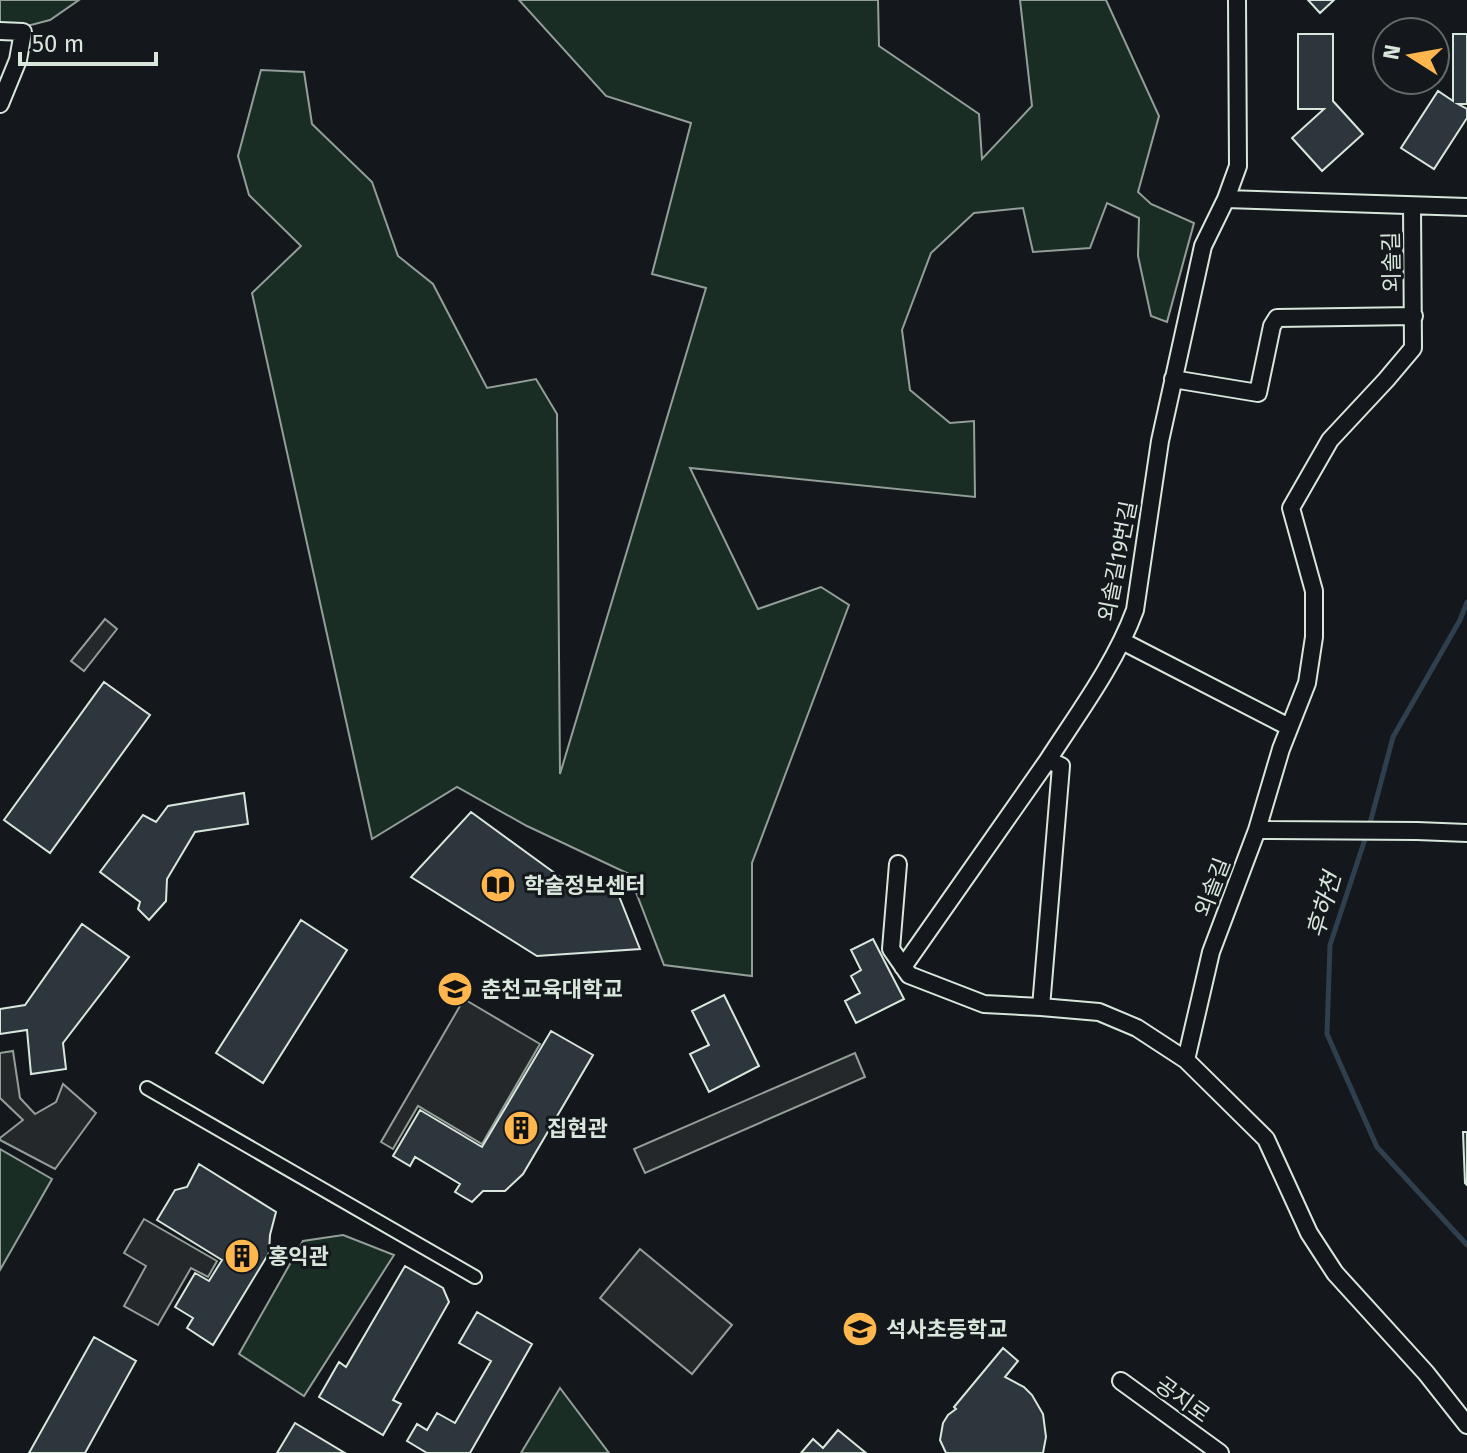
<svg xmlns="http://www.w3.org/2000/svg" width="1467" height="1453" font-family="'Fira Sans','Noto Sans KR',sans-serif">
<rect width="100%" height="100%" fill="#14181c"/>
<!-- green -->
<path fill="#1a2d24" stroke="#939e99" stroke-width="2" d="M0 0H79L50 20 0 33Z
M519 0H878L879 46 979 114 982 159 1032 106 1020 0H1106L1159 116 1138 192 1151 204 1194 223 1167 322 1151 316 1138 256 1139 218 1107 203 1090 248 1033 252 1023 208 974 213 931 253 902 330 910 390 950 423 974 421 975 497 690 468 758 609 821 587 849 605 752 863V976L664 965 629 874 527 826 457 787 372 839 252 293 301 246 249 195 238 156 261 70 304 72 312 124 372 182 398 256 433 284 487 388 536 379 557 414 560 774 706 288 652 274 691 123 606 96Z
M0 1149 52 1179 0 1270Z
M343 1235 394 1255 304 1396 239 1354 303 1241Z
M560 1388 609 1453H521Z"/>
<!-- parking -->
<path fill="#24282b" stroke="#939e99" stroke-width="2" d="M105 619 117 629 84 671 71 661Z
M464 999 540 1044 482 1144 418 1106 393 1149 381 1142Z
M13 1051 20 1098 35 1114 56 1102 63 1084 96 1113 55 1169 0 1140V1138L23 1120 0 1098V1053Z
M855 1053 865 1077 645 1173 634 1149Z
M144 1219 217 1261 208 1277 191 1268 158 1325 124 1306 146 1266 124 1253Z
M640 1249 732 1325 692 1374 600 1298Z"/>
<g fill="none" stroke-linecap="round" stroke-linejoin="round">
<!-- stream -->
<path stroke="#2f3f4d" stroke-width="5" d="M1467 602 1460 620 1393 737 1369 827 1330 945 1327 1034 1377 1147 1467 1245"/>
</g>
<!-- building -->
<path fill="#2c363c" stroke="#d8e6dc" stroke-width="2" d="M1308 0H1334L1320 13Z
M1298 34H1333V101L1363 134 1322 171 1292 138 1324 109H1298Z
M1453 34H1467V104H1458L1467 109V118L1434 169 1401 148 1438 91 1453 101Z
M104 682 150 715 50 853 4 820Z
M244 793 248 824 195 832 167 879 166 901 149 920 138 909 140 902 100 872 143 815 156 822 168 806Z
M471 812 578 890 613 881 640 949 537 956 411 877Z
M301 920 347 950 263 1083 216 1053Z
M82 924 129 957 63 1043 66 1069 31 1074 27 1030 0 1034V1009L25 1005Z
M873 939 904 999 856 1023 845 1001 860 993 851 976 861 970 851 950Z
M724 995 759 1066 709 1092 690 1054 709 1045 692 1011Z
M551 1031 593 1055 523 1174 505 1191H483L472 1202 455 1192 460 1184 415 1157 410 1166 393 1156 420 1110 482 1147Z
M1463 1132H1467V1185L1465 1183Z
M199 1164 276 1212 270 1235 269 1253 213 1345 187 1328 193 1318 175 1307 195 1273 209 1281 222 1260 157 1220 175 1190 187 1187Z
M405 1266 443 1288 449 1302 393 1400 401 1404 383 1435 319 1397 339 1362 346 1367Z
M477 1312 532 1344 470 1453H427L407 1441 417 1424 427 1430 437 1413 455 1423 491 1361 459 1343Z
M94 1337 136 1361 85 1453H29Z
M1003 1348 1018 1361 1005 1377 1024 1387 1032 1395 1043 1414 1046 1437 1043 1453H946L940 1440 943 1423 948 1415 956 1409 954 1407Z
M295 1423 345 1453H277Z
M838 1430 866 1453H801L813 1439 823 1448Z"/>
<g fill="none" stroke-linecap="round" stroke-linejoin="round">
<defs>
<path id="pedestrian" d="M147 1088 475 1277"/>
<path id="minor" d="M0 31 23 32 18 60 0 104
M1226 199 1467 207
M1412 206 1413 348 1386 380 1330 440 1291 508 1314 591V637L1307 683 1281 749 1257 830 1211 952 1186 1060 1266 1139 1309 1233 1335 1273 1426 1373 1467 1425
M1173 379 1258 393 1272 326 1277 318 1414 316
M1122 641 1289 727
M1257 830 1417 831 1467 833
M898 864 891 949 909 975 984 1004 1041 1007
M903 967 1048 760
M1186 1060 1137 1028 1099 1012 1041 1007 1061 766 1048 760C1079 712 1115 664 1135 610L1160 441 1203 246 1226 199 1238 166 1237 0
M1121 1381 1220 1453"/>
</defs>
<!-- pedestrian casing -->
<use href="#pedestrian" stroke="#d8e6dc" stroke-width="16"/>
<!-- minor casing -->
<use href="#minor" stroke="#d8e6dc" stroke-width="20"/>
<!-- pedestrian -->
<use href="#pedestrian" stroke="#14181c" stroke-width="12"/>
<!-- minor -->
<use href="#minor" stroke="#14181c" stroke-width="16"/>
</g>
<!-- icons -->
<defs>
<symbol id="library-disc" viewBox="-11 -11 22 22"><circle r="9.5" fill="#ffb74d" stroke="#14181c"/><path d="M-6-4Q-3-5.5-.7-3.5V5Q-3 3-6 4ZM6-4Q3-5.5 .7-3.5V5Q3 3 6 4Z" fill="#111"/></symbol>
<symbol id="university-disc" viewBox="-11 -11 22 22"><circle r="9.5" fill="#ffb74d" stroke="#14181c"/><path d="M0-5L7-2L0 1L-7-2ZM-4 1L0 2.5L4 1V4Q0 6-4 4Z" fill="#111"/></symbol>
<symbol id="building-disc" viewBox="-11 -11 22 22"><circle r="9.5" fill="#ffb74d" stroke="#14181c"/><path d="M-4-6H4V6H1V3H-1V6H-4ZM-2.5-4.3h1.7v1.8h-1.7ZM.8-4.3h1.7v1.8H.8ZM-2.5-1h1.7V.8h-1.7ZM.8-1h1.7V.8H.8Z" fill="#111"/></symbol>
<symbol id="school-disc" viewBox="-11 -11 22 22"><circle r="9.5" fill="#ffb74d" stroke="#14181c"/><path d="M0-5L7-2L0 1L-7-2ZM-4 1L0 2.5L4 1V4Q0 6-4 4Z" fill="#111"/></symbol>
</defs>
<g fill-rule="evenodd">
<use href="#library-disc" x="478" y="865" width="40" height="40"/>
<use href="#university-disc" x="435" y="969" width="40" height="40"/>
<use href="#building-disc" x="501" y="1108" width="40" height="40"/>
<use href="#building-disc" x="222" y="1236" width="40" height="40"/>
<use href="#school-disc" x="840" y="1309" width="40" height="40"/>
</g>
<g text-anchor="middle" stroke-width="6" stroke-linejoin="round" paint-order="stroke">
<!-- street labels -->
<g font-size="22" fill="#d8e6dc" stroke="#14181c">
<text transform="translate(1391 262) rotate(-91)" y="8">외솔길</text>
<text transform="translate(1117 561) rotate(-79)" y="8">외솔길19번길</text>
<text transform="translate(1212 887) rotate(-69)" y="8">외솔길</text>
<text transform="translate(1183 1399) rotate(36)" y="8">공지로</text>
</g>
<!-- poi labels -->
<g font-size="22" font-weight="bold" fill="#d8e6dc" stroke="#14181c" text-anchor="start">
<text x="524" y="893">학술정보센터</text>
<text x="481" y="997">춘천교육대학교</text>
<text x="547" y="1136">집현관</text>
<text x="268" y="1264">홍익관</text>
<text x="886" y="1337">석사초등학교</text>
</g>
<!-- water labels -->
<g font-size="24" font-style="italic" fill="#d8e6dc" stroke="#14181c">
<text transform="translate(1324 905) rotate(-74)" y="8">후하천</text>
</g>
</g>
<!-- north arrow -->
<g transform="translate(1411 56) rotate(281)"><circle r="38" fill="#14181c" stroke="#626a69" stroke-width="2"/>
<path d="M0-6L14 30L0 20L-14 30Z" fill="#ffb74d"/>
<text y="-12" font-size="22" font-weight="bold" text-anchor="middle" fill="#d8e6dc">N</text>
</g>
<!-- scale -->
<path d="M20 52v12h136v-12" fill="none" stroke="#d8e6dc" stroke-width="4"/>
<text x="32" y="52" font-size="24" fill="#d8e6dc" stroke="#14181c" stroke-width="6" paint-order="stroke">50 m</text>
</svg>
